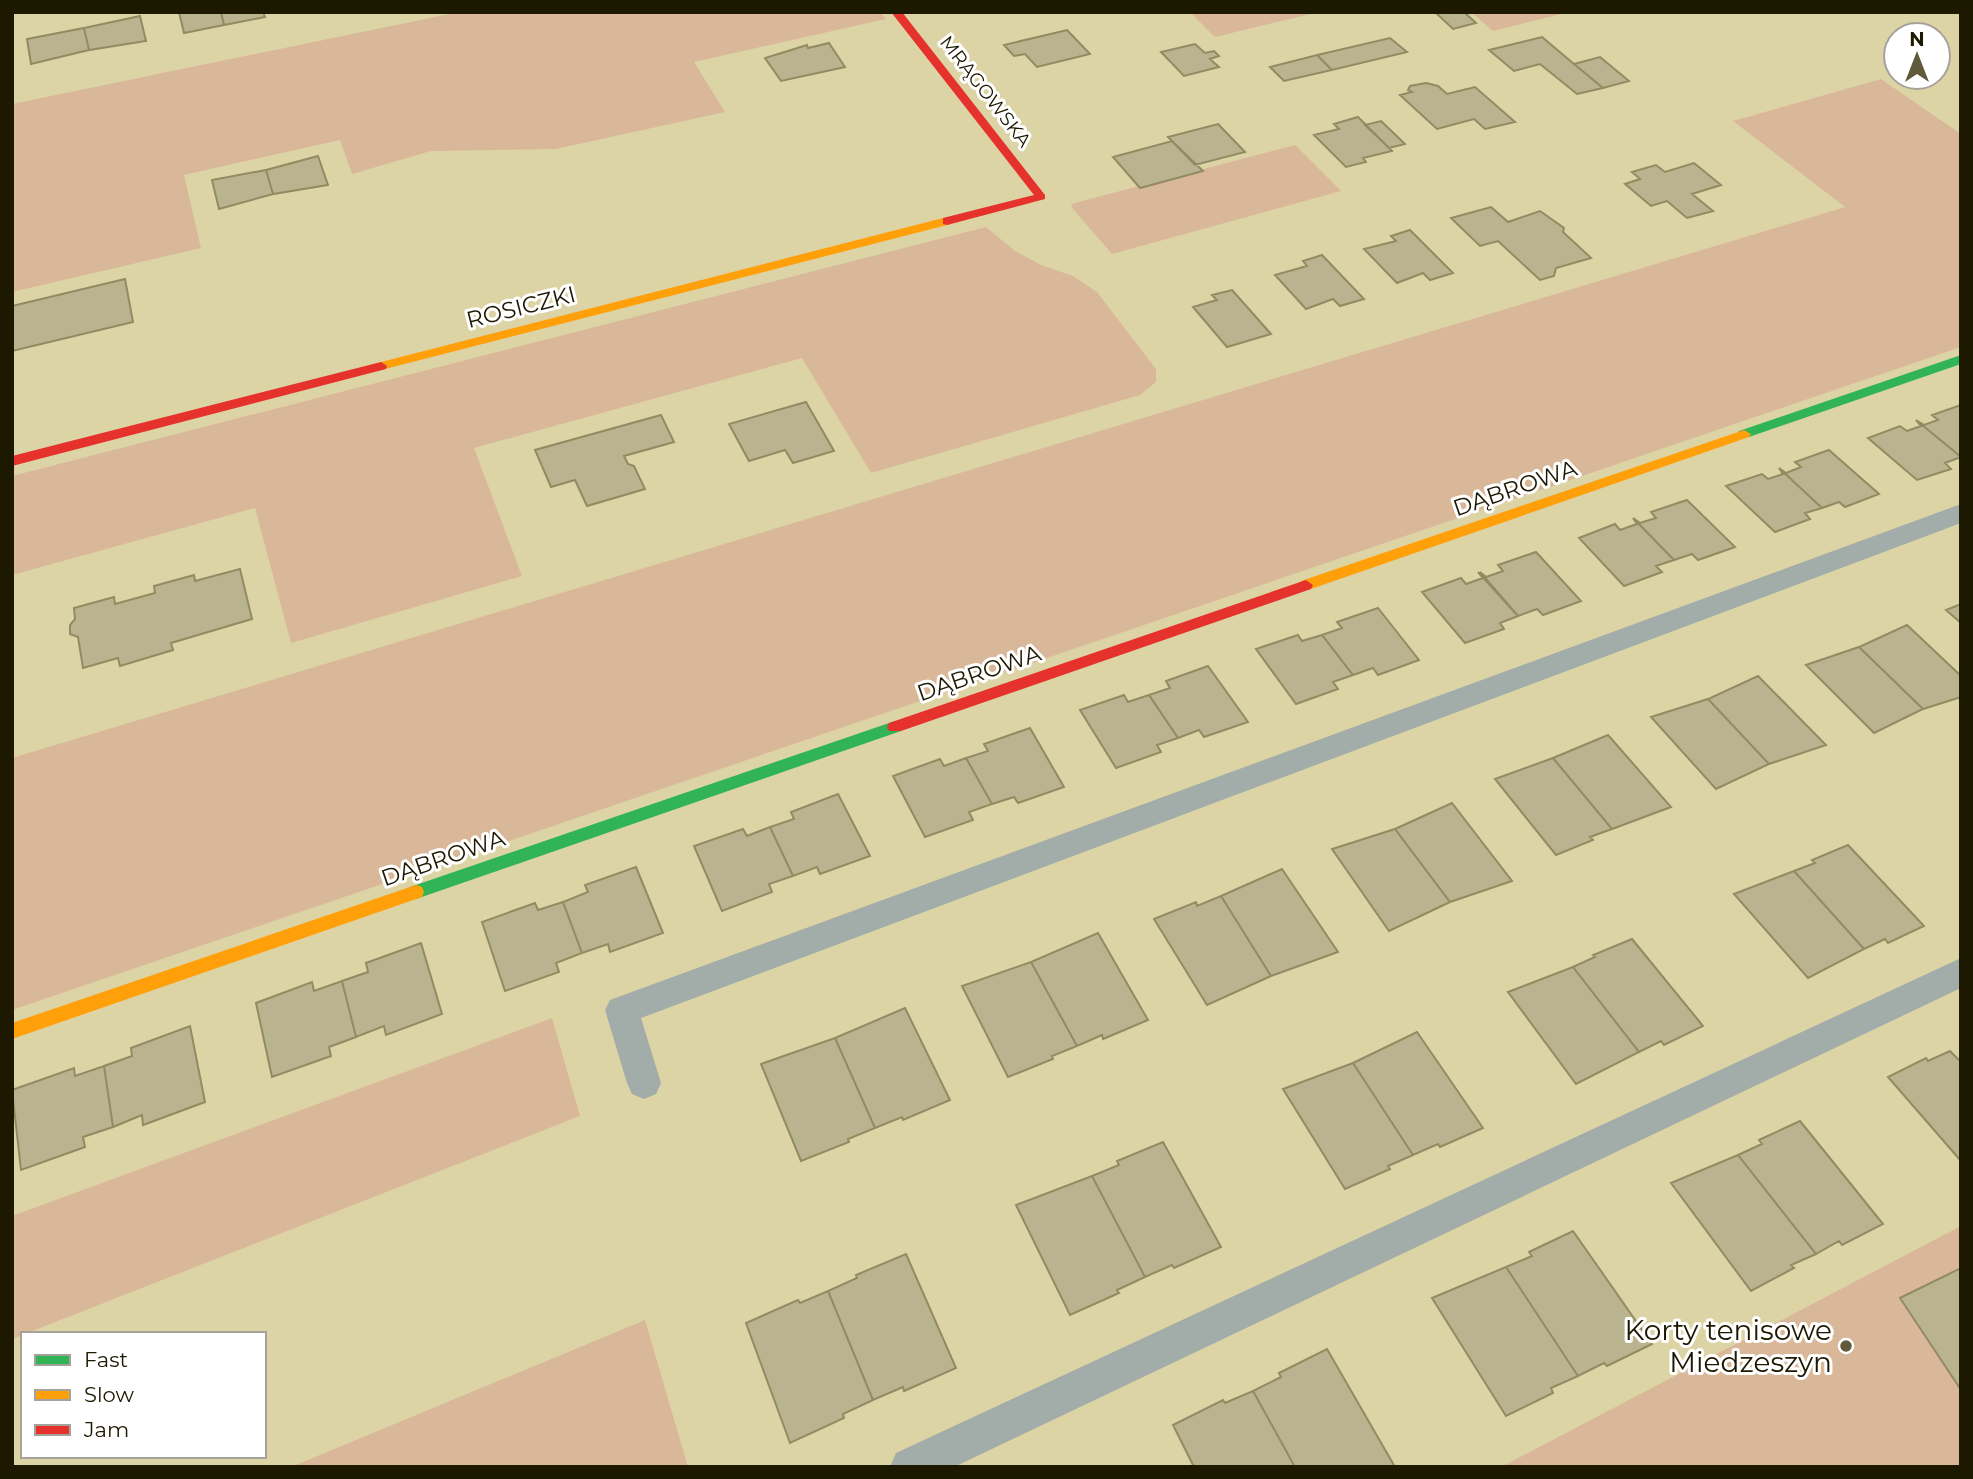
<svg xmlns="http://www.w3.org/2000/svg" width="1973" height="1479" font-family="Montserrat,sans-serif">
<rect width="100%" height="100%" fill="#ddd4a5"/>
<!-- green -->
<path fill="#d9b89a" d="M459 12H880L886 19 694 62 725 112 556 149 431 151 352 174 340 140 184 175 201 248 12 292V104Z
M1190 12H1319L1215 37Z
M1471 12H1569L1493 31Z
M1881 79 1961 134V347L12 1010V758L1845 207 1733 121Z
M1295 145 1341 191 1112 254 1073 209 1071 204Z
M986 227 1015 251 1041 265 1073 276 1097 292 1156 369V382L1140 395 871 473 802 358 474 448 522 576 291 643 255 508 12 575V476Z
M552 1018 580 1116 12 1339V1216Z
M1961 1226V1467H1501Z
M645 1320 688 1467H291Z"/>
<!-- building -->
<path fill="#b9b38f" stroke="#928b62" stroke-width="2" d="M179 12H221L224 25 184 33Z
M221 12H263L265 17 224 25Z
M1435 12H1464L1476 23 1453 29Z
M140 16 146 41 89 50 84 28Z
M84 28 89 50 31 64 27 39Z
M1067 30 1090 54 1037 67 1025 54 1014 56 1004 45Z
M1542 37 1574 64 1603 88 1577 94 1540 64 1514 71 1489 50Z
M1390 38 1407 52 1332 70 1317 55Z
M829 43 845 67 781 81 765 58 807 45 808 48Z
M1195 44 1205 53 1214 51 1219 56 1210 59 1219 67 1184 76 1161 52Z
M1317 55 1332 70 1284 81 1270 67Z
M1600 57 1629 81 1603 88 1574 64Z
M1426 83 1438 86 1447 94 1475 87 1515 122 1485 129 1474 119 1437 129 1400 95 1412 92 1408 90 1410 86Z
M1358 117 1392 151 1363 158 1366 162 1346 167 1314 135 1339 129 1334 124Z
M1381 121 1405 144 1389 148 1365 125Z
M1218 124 1245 152 1195 165 1168 137Z
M1172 141 1203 171 1140 188 1113 157Z
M318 156 328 185 273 194 266 170Z
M1694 163 1721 185 1692 194 1713 211 1687 218 1667 201 1651 206 1625 184 1640 179 1632 172 1656 165 1665 172Z
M266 170 273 194 219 209 212 180Z
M1491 207 1508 222 1540 211 1564 228 1563 232 1591 258 1556 268 1554 276 1540 280 1498 241 1480 246 1451 218Z
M1410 230 1453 273 1430 280 1423 273 1397 283 1364 249 1396 241 1391 236Z
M1322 255 1364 299 1340 306 1333 299 1306 309 1275 275 1307 266 1303 261Z
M125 279 133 322 12 351V306Z
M1232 290 1271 334 1227 347 1193 307 1217 300 1212 295Z
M806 402 834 451 793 463 785 450 749 461 729 424Z
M1961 405V457L1916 420 1924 425 1938 420 1932 415Z
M661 415 674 442 624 456 628 464 634 466 645 489 587 506 575 480 551 487 535 450Z
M1916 420 1961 457 1945 463 1951 469 1917 480 1868 438 1900 426 1907 431 1921 426Z
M1829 450 1879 494 1845 507 1839 502 1822 508 1779 468 1786 473 1801 467 1795 462Z
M1779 468 1822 508 1805 513 1810 519 1775 532 1726 486 1762 474 1768 479 1783 474Z
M1687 500 1735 547 1698 560 1692 554 1674 560 1633 518 1640 523 1656 518 1651 512Z
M1633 518 1674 560 1656 566 1662 572 1624 586 1579 538 1615 524 1620 530 1637 524Z
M1536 552 1581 601 1543 615 1537 609 1518 616 1480 572 1486 577 1503 571 1498 565Z
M240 569 252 619 171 643 173 650 120 666 118 658 83 668 78 637 70 634V625L75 619 74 608 114 597 115 604 155 593 154 586 194 575 195 581Z
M1478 572 1518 616 1500 623 1504 629 1465 643 1422 592 1461 578 1466 584 1483 578Z
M1961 604V623L1946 610Z
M1378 608 1419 660 1378 675 1373 668 1353 675 1322 635 1342 628 1337 622Z
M1907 625 1961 676V697L1923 709 1859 647Z
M1298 635 1302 641 1322 635 1353 675 1333 682 1338 689 1296 704 1256 649Z
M1859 647 1923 709 1874 733 1806 665Z
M1208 666 1248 722 1204 737 1199 730 1178 738 1149 695 1170 688 1166 681Z
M1758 676 1826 745 1769 764 1708 699Z
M1124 695 1128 702 1149 695 1178 738 1157 745 1161 752 1116 768 1080 710Z
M1708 699 1769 764 1716 789 1651 717Z
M1030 728 1064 787 1018 803 1014 797 992 804 966 758 988 751 984 744Z
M1608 735 1671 807 1612 829 1553 758Z
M966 758 992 804 969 812 973 820 925 837 893 776 940 759 944 766Z
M1553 758 1612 829 1590 837 1593 840 1556 855 1495 779Z
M838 794 870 856 820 874 817 867 793 876 770 827 794 819 791 812Z
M1452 803 1512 881 1450 902 1395 829Z
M770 827 793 876 769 884 772 892 722 911 694 846 743 829 747 836Z
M1395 829 1450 902 1389 931 1332 849Z
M1848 845 1924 926 1888 943 1885 939 1864 949 1794 871 1815 863 1812 860Z
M636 867 663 933 610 952 608 944 582 953 563 902 588 892 585 885Z
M1282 869 1338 952 1271 976 1221 896Z
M1794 871 1864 949 1808 978 1734 894Z
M1221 896 1271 976 1207 1005 1154 919 1196 902 1197 906Z
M563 902 582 953 556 963 559 972 505 991 482 922 535 903 538 910Z
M1098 933 1148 1020 1103 1039 1102 1035 1077 1046 1031 962Z
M1632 939 1703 1026 1664 1045 1661 1041 1639 1052 1573 967 1595 957 1593 955Z
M421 943 442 1014 386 1035 384 1026 356 1037 342 981 368 972 366 963Z
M1031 962 1077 1046 1052 1056 1053 1059 1008 1077 962 986Z
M1573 967 1639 1052 1576 1084 1508 992Z
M342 981 356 1037 329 1047 331 1056 272 1077 256 1003 312 982 314 991Z
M905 1008 950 1100 903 1120 902 1117 875 1128 835 1038Z
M190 1026 205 1102 143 1125 142 1115 113 1127 104 1066 132 1056 131 1048Z
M1417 1032 1483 1128 1440 1147 1438 1144 1413 1155 1353 1063Z
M835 1038 875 1128 848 1139 849 1142 801 1161 761 1064Z
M1950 1051 1961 1062V1161L1888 1077 1926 1058 1928 1061Z
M1353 1063 1413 1155 1388 1166 1390 1169 1345 1189 1283 1089Z
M104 1066 113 1127 83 1137 85 1147 21 1170 12 1090 74 1068 75 1076Z
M1800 1121 1883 1224 1842 1245 1839 1241 1816 1254 1738 1155 1762 1144 1759 1140Z
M1163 1142 1221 1247 1174 1268 1172 1265 1145 1277 1092 1176 1119 1165 1117 1161Z
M1738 1155 1816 1254 1791 1265 1794 1268 1751 1291 1671 1183Z
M1092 1176 1145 1277 1117 1290 1119 1293 1070 1315 1016 1205Z
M1573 1231 1652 1344 1607 1366 1604 1363 1578 1376 1506 1267 1532 1256 1529 1252Z
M906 1254 956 1368 904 1391 903 1387 873 1400 828 1291 857 1278 856 1275Z
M1506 1267 1578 1376 1551 1388 1553 1393 1506 1416 1432 1298Z
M1961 1268V1390L1900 1298Z
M828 1291 873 1400 843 1414 844 1418 790 1443 746 1323 798 1300 800 1303Z
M1327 1349 1395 1467H1295L1253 1391 1281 1377 1279 1373Z
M1253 1391 1295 1467H1194L1173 1425 1223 1400 1225 1403Z"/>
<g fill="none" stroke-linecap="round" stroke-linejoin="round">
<!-- lane -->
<path fill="#a2aca8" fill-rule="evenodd" d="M1961 504V523L641 1018 661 1083 656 1094 644 1099 632 1094 627 1083 605 1010 610 1000Z
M1961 958V988L954 1467H890L896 1453Z"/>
<!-- fast -->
<path fill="#30b455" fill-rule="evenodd" d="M1961 355V364L1749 437H1739L1737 434 1739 431Z
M895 721 901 723 903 727 901 731 416 899 410 897 408 892 410 887Z"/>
<!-- slow -->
<path fill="#ff9f0a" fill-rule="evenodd" d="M947 217 953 221 951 224 381 370 375 366 381 362Z
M1744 430 1751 434 1749 437 1311 589 1306 590 1299 585 1301 581Z
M416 885 422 887 424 892 422 897 12 1039V1023Z"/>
<!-- jam -->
<path fill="#e5322d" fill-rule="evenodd" d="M891 12H902L1045 195V199L947 225 943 224V218L1034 195Z
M381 362 387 366 386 369 12 466V456Z
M1306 580 1313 585 1311 589 901 731H889L887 727 889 723Z"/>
</g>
<!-- markers -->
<circle fill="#605a3a" stroke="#fff" stroke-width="2.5" cx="1846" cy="1346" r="7"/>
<g text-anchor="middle" stroke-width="6" stroke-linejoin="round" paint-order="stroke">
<!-- far-street labels -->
<g font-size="19" fill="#1d1800" stroke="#fff">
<text transform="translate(986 91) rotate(52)" y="7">MRĄGOWSKA</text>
</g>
<!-- street labels -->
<g font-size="23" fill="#1d1800" stroke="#fff">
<text transform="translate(521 307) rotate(-14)" y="8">ROSICZKI</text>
<text transform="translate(1515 488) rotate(-19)" y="8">DĄBROWA</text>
<text transform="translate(979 673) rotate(-19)" y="8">DĄBROWA</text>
<text transform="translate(443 858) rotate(-19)" y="8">DĄBROWA</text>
</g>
<!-- near-poi labels -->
<g font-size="28" fill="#1d1800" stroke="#fff" text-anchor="end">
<text x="1832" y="1340">Korty tenisowe<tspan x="1832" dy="32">Miedzeszyn</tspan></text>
</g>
</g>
<!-- border -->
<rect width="1973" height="1479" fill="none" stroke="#1d1800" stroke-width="28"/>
<!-- legend -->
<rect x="21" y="1332" width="245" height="126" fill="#ffffff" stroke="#a5a399" stroke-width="2"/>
<rect x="35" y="1355" width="35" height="10" fill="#30b455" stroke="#a5a399" stroke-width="2"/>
<text x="84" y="1367" font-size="21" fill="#1d1800">Fast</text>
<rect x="35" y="1390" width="35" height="10" fill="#ff9f0a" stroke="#a5a399" stroke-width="2"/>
<text x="84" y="1402" font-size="21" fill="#1d1800">Slow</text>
<rect x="35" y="1425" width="35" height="10" fill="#e5322d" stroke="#a5a399" stroke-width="2"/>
<text x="84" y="1437" font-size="21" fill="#1d1800">Jam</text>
<!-- north arrow -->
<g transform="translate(1917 56)"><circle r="33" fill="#ffffff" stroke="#a5a399" stroke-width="2"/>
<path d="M0-5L12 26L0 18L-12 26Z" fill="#605a3a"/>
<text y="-10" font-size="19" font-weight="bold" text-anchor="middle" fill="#1d1800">N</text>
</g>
</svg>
